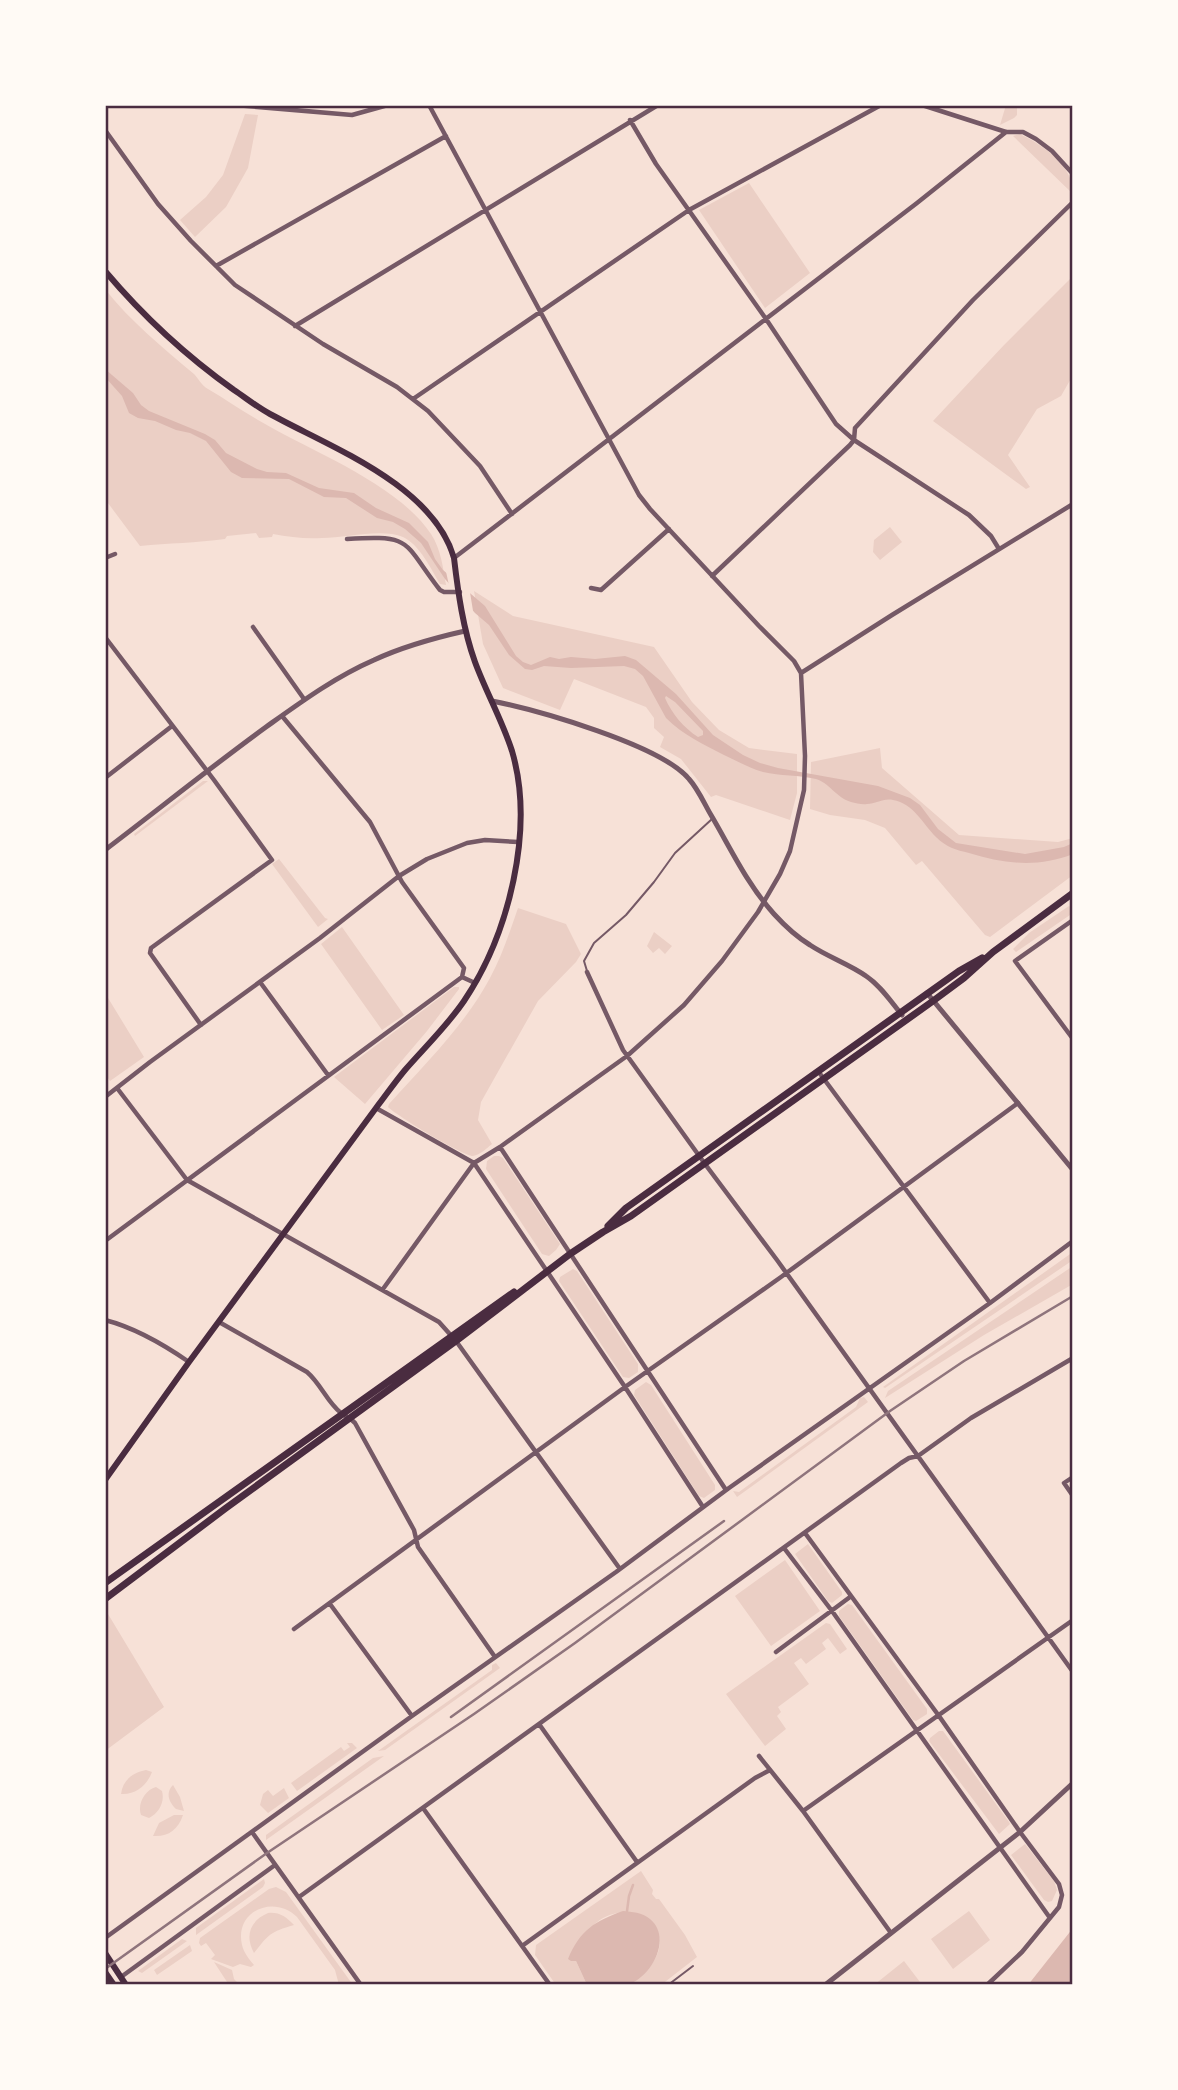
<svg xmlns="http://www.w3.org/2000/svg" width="1178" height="2090" font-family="'Alegreya Sans',sans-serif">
<rect width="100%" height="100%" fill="#f7e1d7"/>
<!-- green -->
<path fill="#ebcfc5" d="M1006 105H1017V115L1014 118 1000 125Z
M245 114 258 115 248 168 226 207 195 237 180 220 206 197 223 175Z
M1020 134C1043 145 1074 166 1073 194L1013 136Z
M749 183 810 273 765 308 699 210Z
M1073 276V375L1061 396 1037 409 1008 455 1030 487 1026 489 933 421 1004 345Z
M105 289C130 321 163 348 194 374 199 379 201 385 208 389 225 399 241 410 258 420 310 451 397 483 431 534 441 549 443 568 446 585L440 584C431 569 420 545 403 537 382 528 345 538 322 538 305 539 289 537 273 534L272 537 259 538 256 533 227 536 225 539C197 543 168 543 140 546L105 499Z
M890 527 902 542 880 560 873 552 874 540Z
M474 591 513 616 654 647 692 702 719 730 749 748 797 754V793L790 820 716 795 711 797 681 759 660 747 664 737 654 728V718L646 707 574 679 560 710 503 688 483 644Z
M880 748 882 768 959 835 1058 842 1073 838V875L990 937 985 935 922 861 916 865 885 828 865 820 830 815 810 809 811 762Z
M203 781H208L135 836 134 834Z
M279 859 325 918 328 919 318 927 272 864Z
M1069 906 1073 909 1070 915 1016 952 1013 949 1029 933Z
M518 908 566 924 581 954 576 962 538 1001 481 1102 478 1120 492 1144C487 1148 480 1155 473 1156 463 1156 397 1116 388 1107L389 1104C425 1064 465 1025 490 978 502 956 510 931 518 908Z
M342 927 404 1015 382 1030 321 944Z
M654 932 672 946 665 954 659 948 653 953 647 946Z
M454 987H459V989L427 1031 365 1104 334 1077Z
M105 993 144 1057 110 1081 105 1074Z
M494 1156H499L503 1158 560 1244 556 1250 549 1256 542 1254 486 1169 487 1161Z
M1073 1252V1260L885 1388 883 1387Z
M1073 1266V1284L984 1335 885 1398 888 1391Z
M573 1269 577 1271 638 1364V1372L629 1378 623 1377 559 1281 560 1277Z
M646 1382 651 1385 715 1485V1490L704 1498 699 1496 634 1395 635 1390Z
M864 1397 868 1402 737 1497 733 1491 739 1492 856 1407 860 1398Z
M808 1544 842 1592V1595L832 1603 828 1601 795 1554Z
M785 1560 820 1611 771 1646 735 1596Z
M848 1604 852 1605 927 1709V1714L916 1721 913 1720 839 1616V1611Z
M108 1614 164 1707 105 1751V1616Z
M826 1623 830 1624 847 1649 840 1654 828 1638 822 1643 826 1649 806 1664 801 1658 794 1663 809 1684 778 1707 781 1712 777 1716 786 1729 765 1746 726 1694Z
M496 1663 500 1668 385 1750 378 1751 492 1670V1665Z
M939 1731H943L1009 1822 1010 1824 999 1834 929 1741 930 1738Z
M347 1743H352L357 1748 297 1791 291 1783 341 1747 344 1751 350 1747Z
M384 1756 266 1840V1835L373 1758Z
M146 1770 152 1772C147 1785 136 1795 121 1794 123 1780 132 1773 146 1770Z
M173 1785 180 1797 184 1811 176 1809C169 1802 165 1793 173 1785Z
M156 1787 162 1791C165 1802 159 1813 149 1818L141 1815C137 1804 145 1790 156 1787Z
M284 1788 289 1798 268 1813 260 1805 263 1794 268 1790 273 1796Z
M174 1815H183C178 1830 168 1837 153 1836L159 1823Z
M1025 1844 1054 1881 1057 1890 1052 1901 1048 1902 1044 1900 1011 1855Z
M641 1871 653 1890 652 1894 656 1899H659L685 1935 697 1957 661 1985H627C634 1980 643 1975 648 1969 683 1929 632 1894 596 1923 589 1929 581 1951 576 1961L587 1985H556L535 1955 536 1945Z
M264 1879 265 1883 263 1887 196 1935V1928Z
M276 1887 286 1892 353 1985H339L335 1970 297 1917C274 1894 234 1911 242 1945 244 1953 249 1959 254 1965L251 1967 240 1964 233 1967 211 1959 215 1955 206 1943 201 1946 199 1943 200 1938 269 1889Z
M969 1911 990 1940 953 1969 931 1939Z
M268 1913C280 1912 286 1917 294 1925 270 1932 269 1934 254 1953 245 1937 249 1921 268 1913Z
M182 1939 187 1941 142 1973 138 1971Z
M190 1945 192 1951 157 1975 154 1970Z
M904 1961 920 1982 916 1985H874Z
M214 1962 232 1970 234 1979 240 1985H229Z"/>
<!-- water -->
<path fill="#dcb8b0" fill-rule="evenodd" d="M105 369 133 393 141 405 149 411 205 434 215 440 226 453 257 469 267 472 286 473 319 488 354 493 376 508 409 523 428 542 435 559 443 570 485 606 516 656 523 662 531 665 550 657 559 659 571 657 595 659 625 656 636 660 676 694 713 735 743 755 760 763 778 768 878 786 910 798 920 805 938 829 956 843 1025 854 1064 847 1073 843V854C1038 868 1004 864 969 853 956 850 946 847 936 837 923 824 913 803 893 800 883 798 876 804 867 804 862 805 856 803 851 802 837 798 828 782 816 779 799 775 780 776 763 772 749 768 737 761 724 755 703 744 683 735 666 718L643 676 635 669 624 666 571 668 544 666 532 670 525 669 509 655 489 625 475 613 445 579 421 543 405 529 393 522 377 518 346 498 324 497 289 479 242 478 231 472 206 441 190 433 176 430 155 421 138 418 129 413 122 396 105 377ZM666 696 675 702 703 731V735L698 737C684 728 672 714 665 698Z
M623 1911C632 1912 642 1912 650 1919 673 1938 651 1979 626 1985 614 1988 598 1985 587 1985L576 1961H571L568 1959C580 1930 595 1921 623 1911Z
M1073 1928V1985H1028Z"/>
<!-- pier -->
<path fill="#f7e1d7" d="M445 567 469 586 474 617 461 603 460 592 450 590Z"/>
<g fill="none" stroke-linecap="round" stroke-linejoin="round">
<!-- stream -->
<path stroke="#dcb8b0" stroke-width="2.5" d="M627 1911 629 1896 633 1885"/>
<!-- service -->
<path stroke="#755966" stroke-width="2" d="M587 971 584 961 594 943 626 915 654 882 675 853 712 819
M668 1985 693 1966"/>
<!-- minor -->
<path stroke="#755966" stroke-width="4.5" d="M235 105 352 115 388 105
M922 105 1006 132H1023L1036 139 1052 151 1073 174
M630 120 656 164 766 319 836 424 854 440 969 515 991 536 999 549
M105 130 158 204 191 241 235 285 323 344 397 387 428 411 480 466 512 514
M216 266 446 136
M295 326 658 105
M413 399 689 210 881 105
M347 539C414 535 402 541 440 590L444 592H460
M105 558 115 554
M454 558 917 203 1006 132
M712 576 850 445 854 440 855 428 973 300 1073 202
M591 588 601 590 669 529
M253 627 304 699
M105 637 214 780 272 860 151 948 150 953 201 1025
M801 673 892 615 1073 504
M282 716 370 822 402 882 464 968 462 977
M105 778 172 726
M1073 920 1015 961 1073 1039
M587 972 623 1050 705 1164 777 1260 1073 1672
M260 982 328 1075
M818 1071 990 1303
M117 1088 187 1180 439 1322 456 1341 620 1569
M105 1097 150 1062 320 938 399 876 427 859 467 843 485 840 518 842
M376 1108 474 1163 625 1387 703 1507
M500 1147 726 1490
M105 1241 462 977 475 983
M383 1289 474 1163 500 1147 627 1056 684 1005 722 961 758 912 780 874 790 851 804 790 805 756 801 673 794 661 759 626 650 509 639 495 429 105
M105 1320C136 1328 163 1344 189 1362
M219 1322 307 1372C321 1384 327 1402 341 1413 346 1417 350 1417 355 1423L414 1530 418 1547 495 1657
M1073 1477 1064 1483 1073 1496
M805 1533 939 1716 1020 1832 1059 1884 1062 1895 1059 1907 1022 1952 987 1985
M784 1548 832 1611 1050 1918
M330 1604 412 1716
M294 1629 625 1387 781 1277 1018 1103
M776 1652 850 1597
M539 1724 637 1862
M759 1756 803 1811 891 1933
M423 1808 550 1985
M803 1811 1073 1620
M252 1832 361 1985
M299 1897 901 1463 909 1458 918 1456 971 1418 1073 1358
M105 1938 412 1716 616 1572 729 1488 990 1303 1073 1241
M522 1946 755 1778 770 1770
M121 1977 275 1865"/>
<!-- tertiary -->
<path stroke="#755966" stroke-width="5" d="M492 701C537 710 661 745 689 779 698 789 704 803 711 815 731 849 747 884 774 914 784 925 797 937 810 945 828 957 849 964 866 976 881 986 891 1002 902 1015
M105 850C159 809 211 767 266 727 301 702 335 677 374 660 404 646 434 638 465 631
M927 993 1073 1170
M825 1985 1020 1832 1073 1783"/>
<!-- secondary -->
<path stroke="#4a2c40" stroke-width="6" d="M105 271C143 316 186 356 234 390 246 398 257 407 270 414 330 447 433 485 454 558 458 592 463 629 475 662 486 692 502 720 512 751 535 829 509 934 464 1001 447 1026 425 1047 405 1070 395 1082 386 1095 376 1108L189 1362 105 1480
M105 1953 126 1985
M105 1972 114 1985"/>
<!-- trunk -->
<path stroke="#4a2c40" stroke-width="7" d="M608 1226 626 1208 959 971 982 958
M105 1583 514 1292
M105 1599 226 1508 456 1341 570 1254 603 1232 631 1216 933 1001 964 978 993 952 1073 893"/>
<!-- rail -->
<path stroke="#8f747c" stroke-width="2.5" d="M451 1717 724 1521
M105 1969 267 1853 474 1714 575 1643 890 1411 964 1361 1073 1296"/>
</g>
<!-- border -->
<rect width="1178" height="2090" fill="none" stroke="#fffaf5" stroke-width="214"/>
<rect x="107" y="107" width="964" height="1876" fill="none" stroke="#4a2c40" stroke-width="2.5"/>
</svg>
